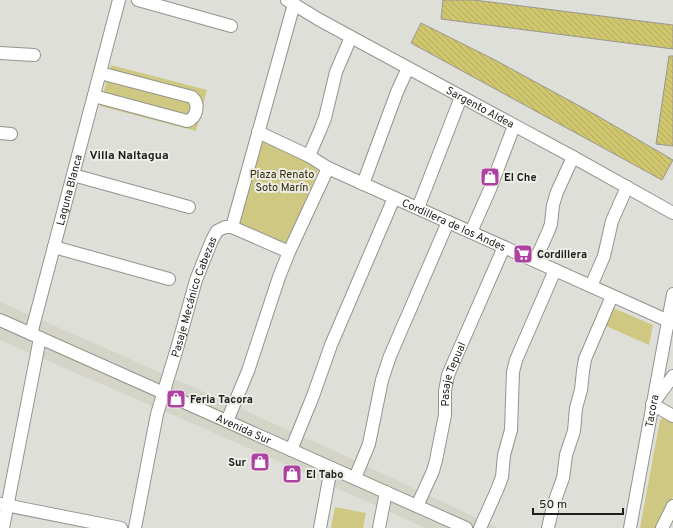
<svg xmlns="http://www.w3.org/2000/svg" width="673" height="528" font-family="Overpass,sans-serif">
<defs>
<pattern id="building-back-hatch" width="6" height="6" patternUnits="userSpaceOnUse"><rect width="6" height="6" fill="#cfc66e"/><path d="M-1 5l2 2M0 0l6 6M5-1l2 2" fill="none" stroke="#b1aa5f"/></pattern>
</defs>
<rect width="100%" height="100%" fill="#dfdfd9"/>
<!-- built -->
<path fill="#d5d4c8" d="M0 302 94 343 335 451 498 528H425L242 445 0 340Z"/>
<!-- park -->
<path fill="#cfc883" d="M111 65 207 90 196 131 100 106Z
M263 137 306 159 318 171 290 240 279 245 237 223Z
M611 307 653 325 649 345 606 326Z
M664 417 673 422V497L656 528H640L660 420Z
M335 507 366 513 363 528H331Z"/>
<!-- building -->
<path fill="url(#building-back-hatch)" stroke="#989792" d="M443 0H474L673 25V49L441 19Z
M421 23 495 60 596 115 673 160 662 180 411 43Z
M669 56H673V146L656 144Z"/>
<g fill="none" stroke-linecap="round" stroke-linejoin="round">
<defs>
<g id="minor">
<path d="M138 0 231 26"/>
<path id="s1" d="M287 0 318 19 351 37 573 157 673 213"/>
<path d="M0 53 34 55"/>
<path d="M94 96 187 121C197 118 200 104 192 97L100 73"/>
<path id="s2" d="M258 132 309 156 328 168 673 323"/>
<path d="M0 133 11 134"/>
<path d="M309 156 321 128 325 118 336 72 351 37"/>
<path d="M73 175 189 207"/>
<path d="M363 184 397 92 408 68"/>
<path d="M418 208 461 97"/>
<path d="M232 227 294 4"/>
<path d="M471 232 490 189 514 126"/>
<path d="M54 247 169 279"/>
<path d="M535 261 548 232 551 224 553 205 557 192 573 157"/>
<path d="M591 286 604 256 612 221 627 187"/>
<path id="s3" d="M0 320 466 528"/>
<path id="s4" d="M31 334 119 0"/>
<path d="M654 402 673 376"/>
<path d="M652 404 673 416"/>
<path d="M227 421 248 371 279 277 289 252 328 168"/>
<path d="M291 450 313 396 331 345 394 198"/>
<path d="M355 478 369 444 382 380 390 356 448 222"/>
<path d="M0 504 121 528"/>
<path id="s5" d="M417 506 433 471 436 460 445 415V391L448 375 504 247"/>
<path d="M3 528 40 338"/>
<path id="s6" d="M135 528 157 414 178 345 196 280 212 240 217 231 225 227H232L289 252"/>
<path d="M320 528 331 468"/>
<path d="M379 528 386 492"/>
<path d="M480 528 497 490 502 477 504 455 511 430 513 372 516 360 555 270"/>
<path d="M548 528 553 506 563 478 566 455 574 431 576 408 581 390 583 371 585 359 612 296"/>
<path id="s7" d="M630 528 673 294"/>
<path d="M662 528 673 506"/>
</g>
</defs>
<!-- minor casing -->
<use href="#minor" stroke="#94948e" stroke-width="14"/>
<!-- minor -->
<use href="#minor" stroke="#fff" stroke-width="12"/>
</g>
<!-- icons -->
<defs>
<symbol id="shop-square" viewBox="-11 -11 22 22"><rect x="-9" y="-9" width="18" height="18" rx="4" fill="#ae42a2" stroke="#edece6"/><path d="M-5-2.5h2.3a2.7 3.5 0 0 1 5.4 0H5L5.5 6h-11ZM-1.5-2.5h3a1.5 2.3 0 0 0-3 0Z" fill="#fff"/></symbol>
<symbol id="supermarket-square" viewBox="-11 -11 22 22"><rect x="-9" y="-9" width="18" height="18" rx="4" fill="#ae42a2" stroke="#edece6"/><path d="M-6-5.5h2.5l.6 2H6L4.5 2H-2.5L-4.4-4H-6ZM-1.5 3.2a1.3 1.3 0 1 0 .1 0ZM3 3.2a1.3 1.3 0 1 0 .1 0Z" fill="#fff"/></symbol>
</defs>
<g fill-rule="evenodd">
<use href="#shop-square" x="479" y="166" width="22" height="22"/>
<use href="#supermarket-square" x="512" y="243" width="22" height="22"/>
<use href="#shop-square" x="165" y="388" width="22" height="22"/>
<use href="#shop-square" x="249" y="451" width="22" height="22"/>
<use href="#shop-square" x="281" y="463" width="22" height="22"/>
</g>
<g text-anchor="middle" stroke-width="4" stroke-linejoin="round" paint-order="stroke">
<!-- street labels -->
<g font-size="11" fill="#1e1e1c" stroke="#edece6">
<text dy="4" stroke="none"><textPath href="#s1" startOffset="221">Sargento Aldea</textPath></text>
<text dy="4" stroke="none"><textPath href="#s4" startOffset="149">Laguna Blanca</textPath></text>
<text dy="4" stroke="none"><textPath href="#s2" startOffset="217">Cordillera de los Andes</textPath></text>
<text dy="4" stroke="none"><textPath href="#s6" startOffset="239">Pasaje Mecánico Cabezas</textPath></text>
<text dy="4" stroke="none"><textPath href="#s5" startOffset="138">Pasaje Tepual</textPath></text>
<text dy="4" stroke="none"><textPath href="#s7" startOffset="119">Tacora</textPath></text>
<text dy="4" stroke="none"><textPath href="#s3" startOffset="267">Avenida Sur</textPath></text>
</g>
<!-- park labels -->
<g font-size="11" fill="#302c04" stroke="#edece6">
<text x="282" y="178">Plaza Renato<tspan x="282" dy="13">Soto Marín</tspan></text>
</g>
<!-- poi labels -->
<g font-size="11" font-weight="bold" fill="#1e1e1c" stroke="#edece6" text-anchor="start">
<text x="504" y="181">El Che</text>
<text x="537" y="258">Cordillera</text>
<text x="190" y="403">Feria Tacora</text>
<text x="246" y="466" text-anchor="end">Sur</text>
<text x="306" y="478">El Tabo</text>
</g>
<!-- neighbourhood labels -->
<g font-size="12" font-weight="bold" fill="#1e1e1c" stroke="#edece6">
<text x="129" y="159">Villa Naltagua</text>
</g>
</g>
<!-- scale -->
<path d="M533 508v6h90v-6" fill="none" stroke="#1e1e1c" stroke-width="2"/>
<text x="539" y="508" font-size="12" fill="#1e1e1c" stroke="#edece6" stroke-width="3" paint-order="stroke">50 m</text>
</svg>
